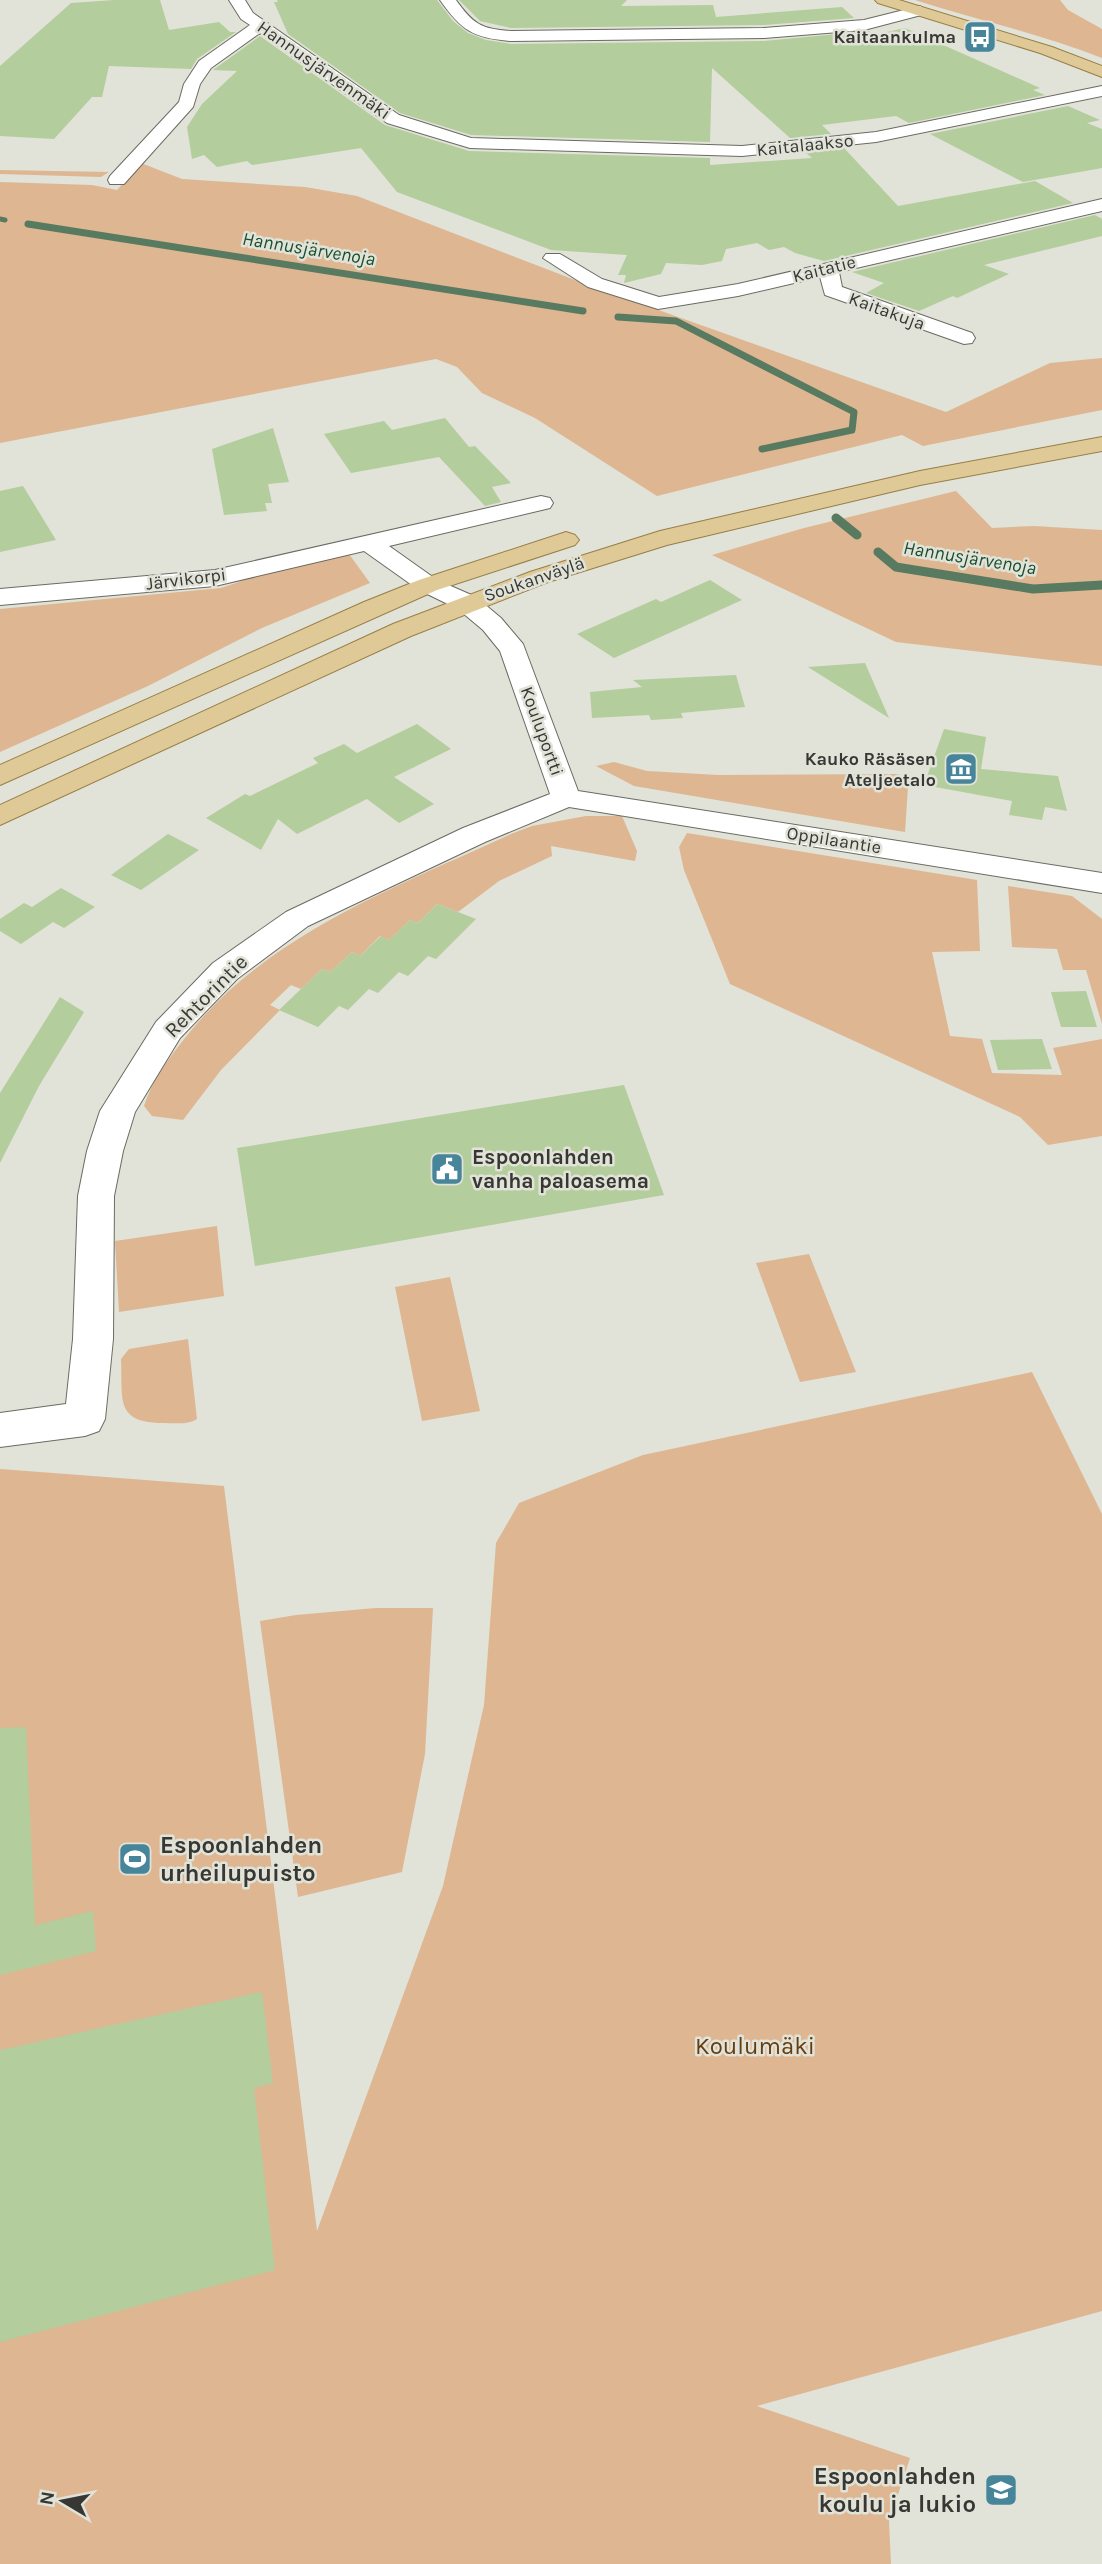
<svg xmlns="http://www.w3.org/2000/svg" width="1102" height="2564" font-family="Karla,sans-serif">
<rect width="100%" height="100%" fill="#e1e2d8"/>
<!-- green -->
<path fill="#deb691" d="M915 0H1060L1068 10 1102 29V58C1041 34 978 20 915 0Z
M141 163 182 179 305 187 357 196 588 285 946 412 1050 363 1102 358V410L923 446 902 435 657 496 535 418 482 393 457 367 436 359 0 443V182L92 185 117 190Z
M0 170 109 172 101 177 0 174Z
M956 491 992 528 1034 526 1102 530V666L896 642 712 555 804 528Z
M349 554 370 583 262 628 148 686 0 752V609L221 588 295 563Z
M614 762 647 771 718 775 899 774 908 787 905 832 634 786 596 766Z
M586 816H622L637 851 635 861 551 846 552 856 499 881 458 912 437 904 418 923 410 920 389 940 380 936 360 956 352 952 330 972 322 969 301 989 291 985 270 1005 280 1010 221 1070 183 1120 152 1116 144 1106C152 1081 168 1059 185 1038 267 934 394 888 511 834L532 826Z
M687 833 977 880 980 951 932 952 950 1036 982 1039 992 1073 1062 1075 1053 1048 1102 1039V1136L1048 1145 1020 1117 730 984 684 870 679 847Z
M1008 886 1072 896 1102 919V1024L1086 970H1063L1057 949 1012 947Z
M217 1226 224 1296 119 1312 115 1241Z
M809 1254 856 1372 800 1382 756 1263Z
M450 1277 480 1411 422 1421 395 1287Z
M188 1339 197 1419C187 1425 176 1423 164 1423 114 1423 123 1399 121 1359L129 1349Z
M1032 1372 1102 1514V2311L757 2406 910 2458 889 2522 891 2564H0V1469L224 1486 317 2231 443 1886 484 1705 496 1543 519 1503 643 1455Z
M376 1608H433L425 1754 402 1872 298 1897 260 1621 296 1615Z"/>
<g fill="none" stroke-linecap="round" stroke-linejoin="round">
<!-- stream-far2 -->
<path stroke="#587a61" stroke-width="5" d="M0 219 5 220"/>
<!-- stream-far1 -->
<path stroke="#587a61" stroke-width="7" d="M28 224 583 311
M618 317 676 321 854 412 852 430 762 449"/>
<!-- stream -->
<path stroke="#587a61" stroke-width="9" d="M836 518 857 535
M878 552 896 567 1033 589 1102 585"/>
</g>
<!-- building -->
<path fill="#b3cd9c" d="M115 0H160L169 30 219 22 230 32H236L197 59 191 69 109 66 102 97H92L54 139 0 136V66L71 3Z
M277 0H437L453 21 468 33 486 40 511 44 764 41 869 31 873 35 905 28 1040 88 1033 90 1045 95 909 123 896 116 822 125 831 134 790 138 712 68 710 142 471 135 400 113 288 34 274 2H278Z
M459 0H627L621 6 713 5 716 17 842 7 854 18 764 25 511 28 480 21Z
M260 36 385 125 469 151 710 158V165L812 158 805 152 844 148 898 206 1035 181 1073 203 824 261 795 253 784 247 769 250 757 243 726 249 722 261 702 265 666 263 661 274 624 283 626 275H618L627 255 551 250 397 192 361 148 252 165 247 161 217 167 204 155 192 159 187 127 202 104 237 71 213 70Z
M1068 106 1100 120 1087 123 1102 129V168L1023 182 930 134Z
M1095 215 1102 219V236L984 265 1009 274 957 298 953 296 919 311 866 293 884 283 852 272Z
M445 418 469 447 475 446 511 483 492 487 501 502 485 506 439 457 351 473 324 434 384 421 392 430Z
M273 428 289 482 268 484 272 503H265L267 511 224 515 212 449Z
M23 486 56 540 0 552V491Z
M710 580 742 600 614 658 577 634 656 599 661 602Z
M865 663 889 718 808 667Z
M736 675 745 707 681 713 683 718 651 720 649 715 592 718 590 692 642 687 633 680Z
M417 724 451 749 394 777 434 804 399 823 367 799 297 834 278 819 261 850 206 818 245 794 250 796 318 763 313 758 344 744 357 753Z
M944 729 986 737 981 769 1058 776 1067 811 1045 807 1042 820 1009 815 1012 801 924 785Z
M168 834 199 850 141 890 111 875Z
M61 888 95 907 64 928 53 922 21 944 0 931V919L24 903 32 907Z
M437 904 476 919 436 959 428 956 408 976 399 972 378 993 369 989 348 1010 339 1006 318 1027 279 1010 322 969 330 972 352 952 360 956 381 936 389 940 410 920 418 923Z
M1086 991 1097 1027H1061L1051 992Z
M60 997 84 1012 39 1086 0 1163V1093Z
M1042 1039 1052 1069 998 1070 990 1040Z
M624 1085 664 1195 255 1266 237 1148Z
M26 1727 35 1925 93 1911 96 1951 0 1975V1728Z
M262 1992 273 2083 254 2088 275 2270 0 2342V2050Z"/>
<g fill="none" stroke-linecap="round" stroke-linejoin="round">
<defs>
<path id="minor" d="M229 0H245L253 13 399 115 471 138 742 146 876 132 1102 86V96L876 142 742 156 470 148 387 123 260 33 211 68 200 84 193 107 124 184H110L108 180 110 176 179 102 184 84 199 61 250 25 241 19Z
M440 0H456C473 24 481 29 511 31L764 28 864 20 920 6 928 11 925 14 864 30 764 38 511 41C473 38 462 31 440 0Z
M1102 199V211L839 272 842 287 972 333 975 338 972 343 964 344 825 295 820 277 738 296 658 309 588 287 543 258 546 254H560L602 279 659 297 738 284Z
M541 496 550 498 553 503 550 508 389 546 437 580 476 597 501 618 523 644 578 791 1102 873V893L569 807 485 842 308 926 237 979 180 1038 135 1112 123 1151 114 1196 113 1339 105 1419 99 1431 85 1436 0 1447V1413L66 1404 73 1339 78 1196 87 1151 100 1111 156 1022 213 963 286 912 463 828 550 794 500 651 483 630 458 609 419 590 364 551 215 586 0 605V589L215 570Z"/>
<path id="major" d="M875 0H899L1052 47 1102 66V77L1040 53 878 3Z
M1102 437V451L920 485 667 545 548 582 411 636 0 825V805L393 624 530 572 660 531 920 471Z
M566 532 575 535 579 540 575 545 437 590 0 785V765L364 602 419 580Z"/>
</defs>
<!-- minor casing -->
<use href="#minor" stroke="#6b6b62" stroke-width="2"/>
<!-- major casing -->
<use href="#major" stroke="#977e46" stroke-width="2"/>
<!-- minor -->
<use href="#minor" fill="#fff" fill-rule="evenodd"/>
<!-- major -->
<use href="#major" fill="#dfc996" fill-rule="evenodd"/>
</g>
<!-- icons -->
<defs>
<symbol id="bus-square" viewBox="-11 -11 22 22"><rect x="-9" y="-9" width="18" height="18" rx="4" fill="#46859a" stroke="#e1e2d8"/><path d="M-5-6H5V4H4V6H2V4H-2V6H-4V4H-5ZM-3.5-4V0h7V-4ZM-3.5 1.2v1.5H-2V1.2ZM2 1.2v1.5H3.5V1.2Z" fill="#fff"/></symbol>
<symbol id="museum-square" viewBox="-11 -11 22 22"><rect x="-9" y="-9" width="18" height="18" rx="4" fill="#46859a" stroke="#e1e2d8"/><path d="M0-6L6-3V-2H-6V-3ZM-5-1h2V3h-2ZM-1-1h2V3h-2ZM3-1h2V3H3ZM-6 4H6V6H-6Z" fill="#fff"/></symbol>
<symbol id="civic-square" viewBox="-11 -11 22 22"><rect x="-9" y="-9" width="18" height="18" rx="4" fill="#46859a" stroke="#e1e2d8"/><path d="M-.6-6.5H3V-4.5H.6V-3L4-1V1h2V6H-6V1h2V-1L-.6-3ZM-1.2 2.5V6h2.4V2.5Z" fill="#fff"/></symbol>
<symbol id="stadium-square" viewBox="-11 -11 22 22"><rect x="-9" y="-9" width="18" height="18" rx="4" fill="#46859a" stroke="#e1e2d8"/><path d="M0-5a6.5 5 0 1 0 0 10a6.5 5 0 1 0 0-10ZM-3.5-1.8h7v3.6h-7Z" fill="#fff"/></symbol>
<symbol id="school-square" viewBox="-11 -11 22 22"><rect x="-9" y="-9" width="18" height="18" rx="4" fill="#46859a" stroke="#e1e2d8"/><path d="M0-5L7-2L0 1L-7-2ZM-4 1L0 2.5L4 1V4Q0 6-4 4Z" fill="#fff"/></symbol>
</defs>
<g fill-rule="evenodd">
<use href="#bus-square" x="961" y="18" width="38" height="38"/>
<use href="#museum-square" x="942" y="750" width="38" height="38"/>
<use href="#civic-square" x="428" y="1150" width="38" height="38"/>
<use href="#stadium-square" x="116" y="1840" width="38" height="38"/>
<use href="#school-square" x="982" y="2471" width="38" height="38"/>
</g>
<g text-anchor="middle" stroke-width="5" stroke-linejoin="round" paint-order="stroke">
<!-- far-poi labels -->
<g font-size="18" font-weight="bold" fill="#373733" stroke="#e1e2d8" text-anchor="end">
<text x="956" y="43">Kaitaankulma</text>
<text x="936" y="765">Kauko Räsäsen<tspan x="936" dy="21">Ateljeetalo</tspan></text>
</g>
<!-- far-street labels -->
<g font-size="18" fill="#373733" stroke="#e1e2d8">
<text transform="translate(324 70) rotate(35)" y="6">Hannusjärvenmäki</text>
<text transform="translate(805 145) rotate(-6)" y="6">Kaitalaakso</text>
<text transform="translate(824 269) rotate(-14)" y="6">Kaitatie</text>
<text transform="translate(887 311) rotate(20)" y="6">Kaitakuja</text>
<text transform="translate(186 579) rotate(-7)" y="6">Järvikorpi</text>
<text transform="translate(534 579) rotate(-19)" y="6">Soukanväylä</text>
<text transform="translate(542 731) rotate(70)" y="6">Kouluportti</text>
<text transform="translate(834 840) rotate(9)" y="6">Oppilaantie</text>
</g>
<!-- far-water labels -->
<g font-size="19" font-style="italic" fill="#164f2e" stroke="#e1e2d8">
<text transform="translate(309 248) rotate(9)" y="7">Hannusjärvenoja</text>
<text transform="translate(970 557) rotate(9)" y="7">Hannusjärvenoja</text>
</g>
<!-- street labels -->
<g font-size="21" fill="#373733" stroke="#e1e2d8">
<text transform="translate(206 996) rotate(-45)" y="7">Rehtorintie</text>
</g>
<!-- poi labels -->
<g font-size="21" font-weight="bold" fill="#373733" stroke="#e1e2d8" text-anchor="start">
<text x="472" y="1164">Espoonlahden<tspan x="472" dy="24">vanha paloasema</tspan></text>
</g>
<!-- near-poi labels -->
<g font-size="24" font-weight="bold" fill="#373733" stroke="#e1e2d8" text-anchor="start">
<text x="160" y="1853">Espoonlahden<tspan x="160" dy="28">urheilupuisto</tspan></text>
<text x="976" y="2484" text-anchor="end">Espoonlahden<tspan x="976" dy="28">koulu ja lukio</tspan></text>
</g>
<!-- near-park labels -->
<g font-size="24" fill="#663d0e" stroke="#e1e2d8">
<text x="755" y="2054">Koulumäki</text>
</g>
</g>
<!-- north arrow -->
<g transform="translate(63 2501) rotate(280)" stroke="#e1e2d8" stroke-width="5" paint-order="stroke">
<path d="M0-5L12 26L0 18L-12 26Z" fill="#373733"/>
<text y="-10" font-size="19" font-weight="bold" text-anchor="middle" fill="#373733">N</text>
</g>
</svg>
